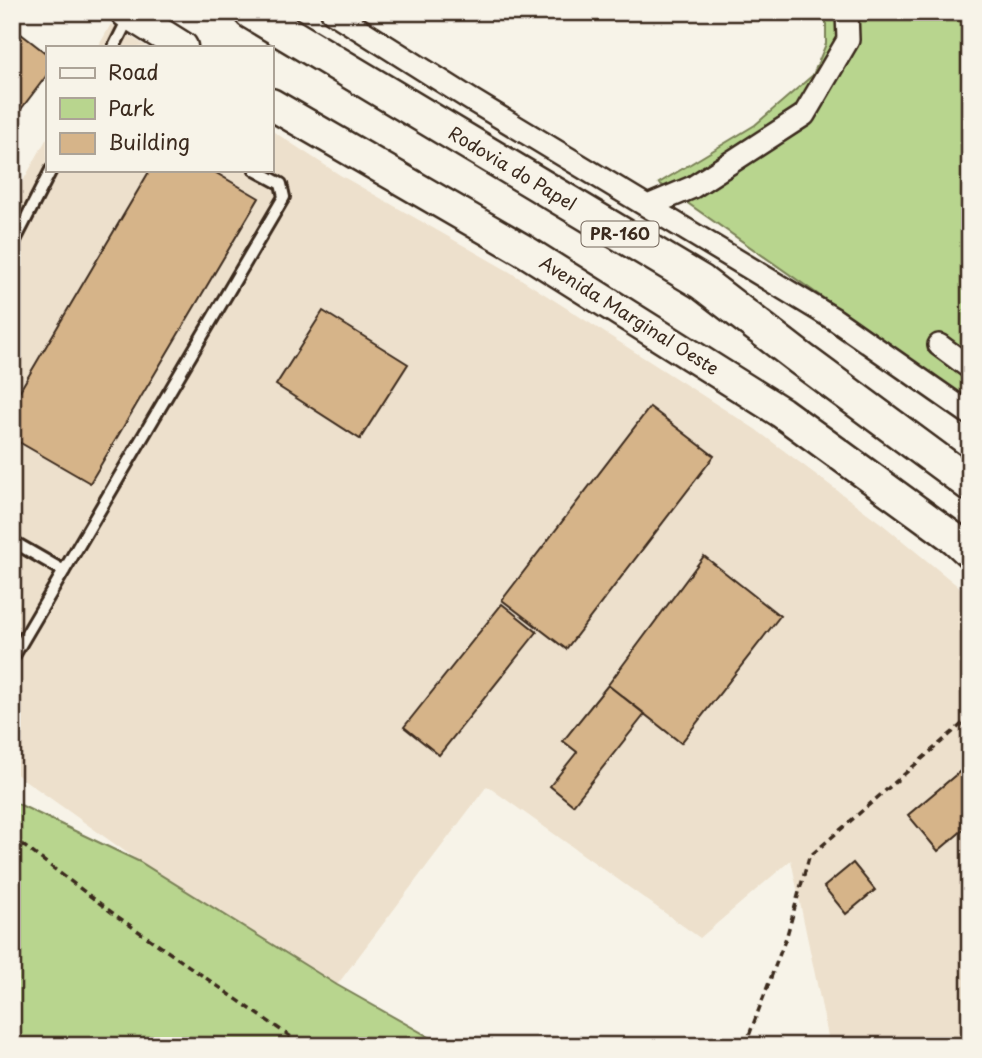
<svg xmlns="http://www.w3.org/2000/svg" width="982" height="1058" font-family="'Playpen Sans',sans-serif">
<rect width="100%" height="100%" fill="#f7f3e8"/>
<filter id="ink" filterUnits="userSpaceOnUse"><feTurbulence type="fractalNoise" baseFrequency=".0143" numOctaves="2"/><feDisplacementMap in="SourceGraphic" scale="14" xChannelSelector="R" yChannelSelector="G"/><feConvolveMatrix kernelMatrix="1 2 1 2 8 2 1 2 1" color-interpolation-filters="sRGB"/></filter>
<g filter="url(#ink)">
<!-- built -->
<path fill="#ede0cc" d="M111 24 147 47H98Z
M271 130 340 175 510 272 755 429 882 524 970 596V1046H830L791 860 700 938 487 786 337 985 140 862 12 771V201L47 138V170H271Z"/>
<!-- green -->
<path fill="#b8d58e" stroke="#7a8056" stroke-width="2" d="M826 12H970V401L659 183 755 125 813 75 826 44Z
M12 801 140 862 337 985 445 1046H12Z"/>
<!-- building -->
<path fill="#d6b489" stroke="#3b2a1e" stroke-width="2" d="M12 27 47 54V75L12 121Z
M150 170H211L259 198 90 483 12 438V404Z
M323 311 408 364 360 439 276 385Z
M650 407 714 456 566 649 502 600Z
M704 556 780 616 681 743 608 685Z
M502 604 537 632 439 755 404 727Z
M608 685 645 714 573 805 550 786 577 752 563 741Z
M970 763V824L938 851 908 815Z
M853 863 875 890 846 914 824 887Z"/>
<g fill="none" stroke-linecap="round" stroke-linejoin="round">
<defs>
<path id="service" d="M114 47 129 17
M12 246 51 170
M12 541 64 571
M12 659 284 197 281 184 255 170"/>
<path id="minor" d="M332 12 470 99 834 319 970 414
M648 206 693 187 804 115 848 40 847 12
M939 345 970 368"/>
<path id="secondary" d="M126 12 182 47
M271 104 525 251 781 412 955 539 970 553"/>
<path id="primary" d="M251 12 701 282 801 359 970 484"/>
</defs>
<!-- service casing -->
<use href="#service" stroke="#3b2a1e" stroke-width="16"/>
<!-- minor casing -->
<use href="#minor" stroke="#3b2a1e" stroke-width="26"/>
<!-- secondary casing -->
<use href="#secondary" stroke="#3b2a1e" stroke-width="35"/>
<!-- primary casing -->
<use href="#primary" stroke="#3b2a1e" stroke-width="38"/>
<!-- path -->
<path stroke="#3b2a1e" stroke-width="3.5" stroke-dasharray="7 5" stroke-linecap="butt" d="M12 837 118 917 304 1046
M745 1046 787 935 809 857 970 717"/>
<!-- service -->
<use href="#service" stroke="#f7f3e8" stroke-width="10"/>
<!-- minor -->
<use href="#minor" stroke="#f7f3e8" stroke-width="21"/>
<!-- secondary -->
<use href="#secondary" stroke="#f7f3e8" stroke-width="30"/>
<!-- primary -->
<use href="#primary" stroke="#f7f3e8" stroke-width="33"/>
</g>
</g>
<g text-anchor="middle" stroke-width="5" stroke-linejoin="round" paint-order="stroke">
<!-- shield labels -->
<rect fill="#f7f3e8" stroke="#73665b" stroke-width="2" x="581.5" y="221.5" width="77" height="25" rx="5"/>
<g font-size="16" font-weight="bold" fill="#3b2a1e">
<text x="620" y="240">PR-160</text>
</g>
<!-- street labels -->
<g font-size="18" fill="#3b2a1e" stroke="#f7f3e8">
<text transform="translate(512 169) rotate(31)" y="6">Rodovia do Papel</text>
<text transform="translate(629 316) rotate(32)" y="6">Avenida Marginal Oeste</text>
</g>
</g>
<!-- margin -->
<rect width="982" height="1058" fill="none" stroke="#f7f3e8" stroke-width="42"/>
<rect x="21" y="21" width="940" height="1016" fill="none" stroke="#3b2a1e" stroke-width="2.5" filter="url(#ink)"/>
<!-- legend -->
<rect x="46" y="46" width="228" height="126" fill="#f7f3e8" stroke="#aca397" stroke-width="2"/>
<rect x="60" y="68" width="35" height="10" fill="#f7f3e8" stroke="#aca397" stroke-width="2"/>
<text x="108" y="80" font-size="21" fill="#3b2a1e">Road</text>
<rect x="60" y="98" width="35" height="21" fill="#b8d58e" stroke="#aca397" stroke-width="2"/>
<text x="108" y="116" font-size="21" fill="#3b2a1e">Park</text>
<rect x="60" y="133" width="35" height="21" fill="#d6b489" stroke="#aca397" stroke-width="2"/>
<text x="108" y="150" font-size="21" fill="#3b2a1e">Building</text>
</svg>
